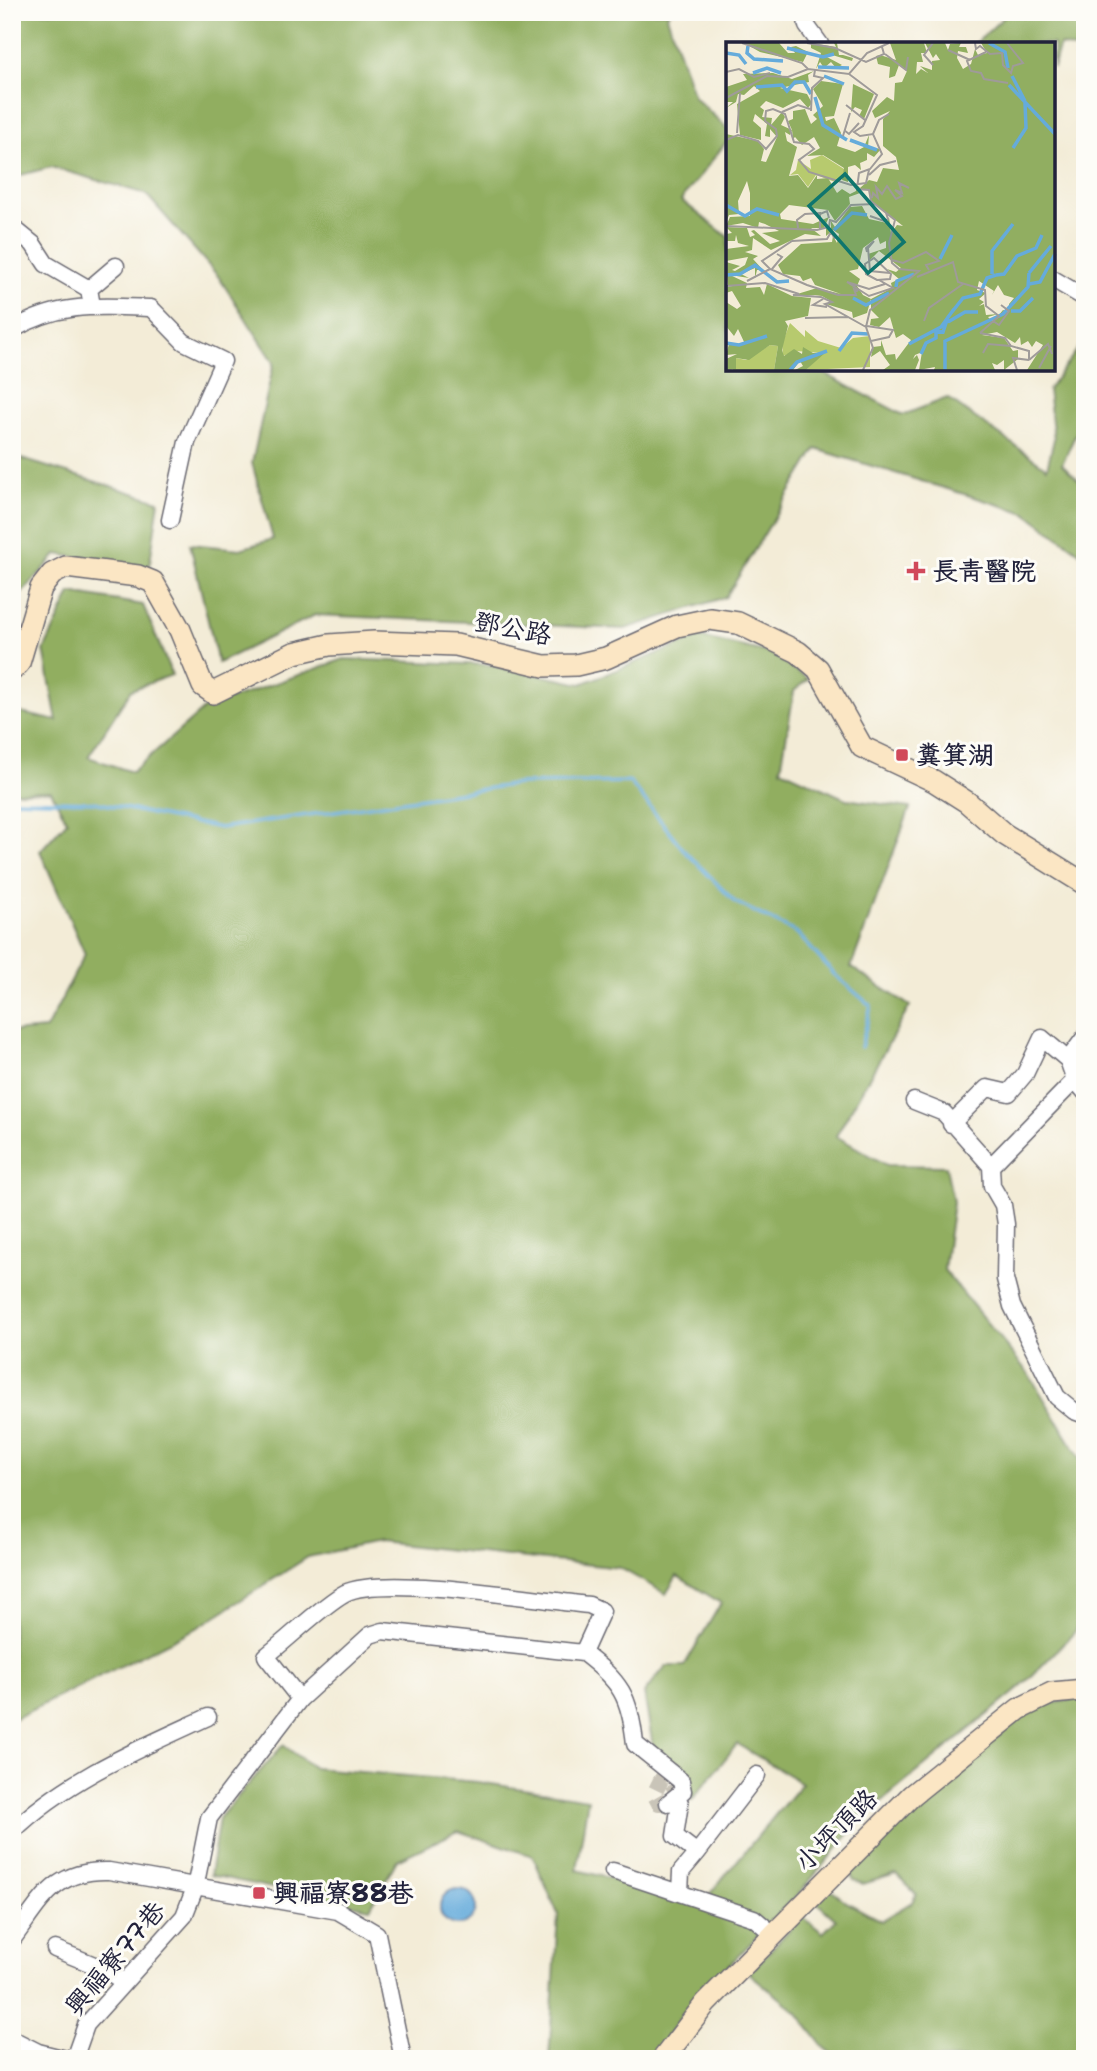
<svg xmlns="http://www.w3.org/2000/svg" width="1097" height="2071" font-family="'Shantell Sans','LXGW WenKai TC',sans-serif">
<rect width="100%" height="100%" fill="#fdfcf7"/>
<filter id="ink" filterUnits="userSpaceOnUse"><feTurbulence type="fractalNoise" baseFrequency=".0143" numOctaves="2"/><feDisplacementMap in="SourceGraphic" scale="14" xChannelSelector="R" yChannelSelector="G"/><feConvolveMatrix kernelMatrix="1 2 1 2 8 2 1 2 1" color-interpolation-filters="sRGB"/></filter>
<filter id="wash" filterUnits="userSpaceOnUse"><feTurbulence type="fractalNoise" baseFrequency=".00686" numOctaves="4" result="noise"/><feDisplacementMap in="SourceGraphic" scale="28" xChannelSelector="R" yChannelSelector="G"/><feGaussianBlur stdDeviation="1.57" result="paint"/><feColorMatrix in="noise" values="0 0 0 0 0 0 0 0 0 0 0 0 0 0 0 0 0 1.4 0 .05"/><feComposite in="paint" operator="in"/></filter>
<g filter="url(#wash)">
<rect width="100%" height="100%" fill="#f3ecd7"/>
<!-- forest -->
<path fill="#91ae61" stroke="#5a684e" stroke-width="2" d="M12 12H670L667 16 694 97 728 129V140L681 200 728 237V369H816L903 415 947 398 1047 468 1054 439 1048 390 1085 339V414L1062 464 1085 486V556L1026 513 816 449 726 597 625 629 315 615 218 663 190 544 240 549 273 539 252 463 274 362 218 276 146 194 51 167 17 176 12 163Z
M1009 12 1085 15V49L1080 51 1060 45 1053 68V44H975Z
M12 456 159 501 149 569 57 554 14 602Z
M71 593 143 605 172 675 131 690 88 757 132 772 205 708 344 659 493 665 581 684 700 637 770 653 808 679 794 691 781 769 846 799 910 808 851 967 910 1006 836 1136 887 1165 946 1166 953 1202 944 1270 1029 1374 1085 1466V1605L1074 1633 1021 1687 864 1816 802 1890 685 2011 651 2059H549L558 1914 533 1856 458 1831 397 1860 370 1908 210 1875 219 1818 283 1745 314 1768 478 1782 588 1799 577 1870 703 1902 802 1783 737 1744 692 1800 684 1770 653 1747 644 1693 666 1666H684L721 1603 677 1576 666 1594 620 1568 377 1542 308 1557 197 1628 12 1720V1032L46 1029 85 954 40 851 67 821 51 791 12 792V711L57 721 44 650Z
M1076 1699H1085V2059H839L824 2047 797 2012 749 1973 802 1916 823 1933 836 1920 815 1901 828 1888 848 1903 881 1921 912 1902 916 1894 896 1874 863 1884 854 1880 848 1871 905 1808 1037 1706Z"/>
<!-- water -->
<path fill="#65abdb" stroke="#44668b" stroke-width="2" d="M440 1907a18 18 0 1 1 36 0a18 18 0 1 1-36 0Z"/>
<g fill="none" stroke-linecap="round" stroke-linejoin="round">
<!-- stream -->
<path stroke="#65abdb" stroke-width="3.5" d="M12 800 94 802 220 828 518 784 630 782 683 849 735 902 797 933 835 975 871 1006 861 1047"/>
</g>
</g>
<g filter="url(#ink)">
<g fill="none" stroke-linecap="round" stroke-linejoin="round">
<!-- street-tunnel -->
<path stroke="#c9c4b8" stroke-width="16" stroke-dasharray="16 8" stroke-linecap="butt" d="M668 1803H659L654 1794 661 1780 671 1781 678 1794"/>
<defs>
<path id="street" d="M805 12 807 26 820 44
M12 227 33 244 46 264 89 289 92 306
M1053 279 1085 298
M89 289 116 266
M12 330C59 302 98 306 151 308L184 342 223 361 187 442 170 520
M1068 1060 1085 1037
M914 1101 944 1113 991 1166 992 1186 1003 1205 1006 1224 1005 1279 1012 1306 1057 1397 1074 1411 1085 1415
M951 1124 987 1088 1009 1093 1025 1074 1042 1038 1068 1060 1075 1080 1085 1092
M991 1166 1075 1080
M583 1653C621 1682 630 1696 635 1744L681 1781 683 1791 668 1803
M680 1803 675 1836 697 1853 757 1775
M12 1832C66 1779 141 1748 208 1717
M613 1871 754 1918 773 1934
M680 1892 681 1872 697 1853
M12 1940C42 1900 54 1869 109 1871L338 1911 377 1934 403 2059
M55 1949 104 1969 124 1982
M12 2039 38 2052 66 2059
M74 2059 86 2025 184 1916 195 1888 209 1818 300 1699 370 1635 383 1631 583 1653 602 1611 589 1605C541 1600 383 1574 345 1593 324 1604 287 1640 266 1656L300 1699"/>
<path id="secondary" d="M12 670 19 663 41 588 52 574 66 567 138 576 153 582 180 630 203 686 213 693 294 653 329 645 374 642 456 645 544 666 576 665 606 658 677 626 710 619 738 623 798 652 818 669 862 747 934 781 967 802 1004 834 1085 884
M663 2059 706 2003 912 1795 1019 1709 1052 1693 1085 1690"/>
</defs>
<!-- street casing -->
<use href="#street" stroke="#6b6972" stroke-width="19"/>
<!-- secondary casing -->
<use href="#secondary" stroke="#6b6972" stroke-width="24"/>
<!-- street -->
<use href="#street" stroke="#fff" stroke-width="16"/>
<!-- secondary -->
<use href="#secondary" stroke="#fbe6c4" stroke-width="21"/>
</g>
</g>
<!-- markers -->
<g fill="#d1495b" stroke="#fdfcf7" stroke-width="2.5">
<path d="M912.5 560.5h7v7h7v7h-7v7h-7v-7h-7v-7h7z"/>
<rect x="895" y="748" width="14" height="14" rx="3.5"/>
<rect x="252" y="1886" width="14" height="14" rx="3.5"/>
</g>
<g text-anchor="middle" stroke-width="6" stroke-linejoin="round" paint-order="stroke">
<!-- poi labels -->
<g font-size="26" font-weight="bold" fill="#22223b" stroke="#fdfcf7" text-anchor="start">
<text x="932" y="580">長青醫院</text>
<text x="916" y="764">糞箕湖</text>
<text x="273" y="1902">興福寮88巷</text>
</g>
<!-- street labels -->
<g font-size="26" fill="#22223b" stroke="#fdfcf7">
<text transform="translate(513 628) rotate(11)" y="9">鄧公路</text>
<text transform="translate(836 1830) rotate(-45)" y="9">小坪頂路</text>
<text transform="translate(115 1958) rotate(-50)" y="9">興福寮77巷</text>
</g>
</g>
<!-- overview -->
<g transform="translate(726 42)">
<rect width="329" height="329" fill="#f3ecd7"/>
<path d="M96 113 118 127 119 133 109 140 90 133 82 145 72 132 64 133 70 128 72 118 85 127 84 118ZM64 281 79 295V288L92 299 115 306 127 296 144 294V325L80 328 97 311 70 309 57 314 56 302ZM44 303 52 304 48 328H7L10 316 20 318Z" fill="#b7ca6e"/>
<path d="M18 1H53L62 11H69L65 5 70 4 82 10 77 20 34 10ZM85 1 110 5 108 1H111L113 13H117L127 16 126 19 103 12 99 14 116 23 110 26 105 20 98 26 94 20 90 27 95 11 85 6ZM164 1H198L201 11H195L197 20H191L190 32 195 27 202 31 194 24 206 28V19L214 18 210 12 207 16 199 1H219L222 8 224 2 235 1 233 5H240L242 11 232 9 231 16 237 27 245 22 249 7 252 13 261 11 255 1H329V328H301L317 303 310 299 306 305 302 299 295 303 294 295 289 301 271 290 256 293 278 296 287 309 292 308V317L278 328V318L271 323 266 321 269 328H208L209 325 193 328 196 310 189 313 187 317 191 313 193 318 189 328H157L164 323 154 309 145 315 147 305 155 304V298L160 313 169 312 170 318 185 298 177 292 170 296 164 275 153 285 144 283 145 277 153 276 145 268V257L141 271 127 276 126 270 100 262 106 260 96 254 89 253 78 254 68 253 91 246 115 252 89 243 85 236 77 239 74 234 57 232 52 223 75 202 106 200 107 194 111 201 113 192 107 188 100 194V184L105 186V179L109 185 124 165 136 164 143 177 161 181 163 175 165 191 171 183 177 184 145 159 143 148 131 147 134 151 123 155 124 162 109 179 102 168 63 163 54 172 55 177 87 182 103 175 98 186H85L95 194 79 192 45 208 27 196 26 208 19 210 32 214 27 217 37 228H31L29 236V226L15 232 23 236 4 233 21 241 20 246 34 245 38 253 41 242 66 254 85 256 82 274 59 279 62 284 56 308 58 314 68 307 76 312 77 305 87 311 100 310 80 328H69L77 324 74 319 67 328H48L52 304 44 303 23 318 10 316V327L0 328V317L11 312 0 313 3 302H19L12 287 8 294 0 284V260L11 267 15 264 6 249 0 251V245L13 243H2L0 220 14 224 6 228 9 229 19 223 22 215 0 219V207L23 204 12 201 10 193 9 199H0V192L6 191 0 185 21 186 24 195 29 193 25 189 28 188 44 202 54 199 36 191 53 189 39 182 33 180 32 186 17 181 0 184 4 175 24 174V151L21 139 12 159 13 172 3 173 0 180V92L32 99 38 107 35 119 40 120 51 95 44 87V95L39 94 41 82 29 72 27 79 35 86V98L14 93 11 62 34 49 28 44 18 53 12 52 10 60 0 66 7 60H0V45L21 38 17 32 47 31 66 37 88 29 82 33 83 40 54 46 81 52 86 61 82 66 74 57 57 66 40 59 34 65 38 68 36 75 46 76 45 83 56 70 59 75 55 83 66 88 62 79 67 77V69L79 67 85 82 91 77 87 73 97 64 87 47 95 39 117 42 108 74 99 75 100 79 108 76 115 91 111 104 129 110 138 105 143 93 142 105 155 107 148 115 141 111V118L134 121 135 128 129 123 122 125V140L116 138 118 126 97 113 81 114 94 106 88 95 76 103 69 95 67 97 66 88 64 93 59 90 61 99 71 105 63 134 72 133 82 146 91 133V137L102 136 111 151 116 147 124 152 130 149V142L134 146 143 138 151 140 157 126 173 128 170 115 157 104V77L164 69 149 76 146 69 161 55 168 59 169 41 176 40 181 29 173 23 169 34 163 36 164 25 152 22 150 14 154 13 170 18ZM152 195 154 202 160 199V206L142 212 143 219 153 209 175 226 170 230 161 227 173 237 165 241 166 246 145 257 137 253 131 244 134 237 123 229 132 227 137 206ZM253 239 268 249 266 253 272 243 278 253 288 256 283 262V270L277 268 267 280 262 275 272 272 260 273 258 262 253 264 258 260 253 257 260 251 248 247 251 248ZM127 42 148 52 138 77 133 74 136 68 129 65 125 70Z" fill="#91ae61" fill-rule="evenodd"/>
<path fill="none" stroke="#65abdb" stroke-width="3.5" d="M263 1 279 10 282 26M22 4 21 11 28 17 57 19M61 6 97 15 108 12M0 11 13 13 20 22M92 25 123 26M27 31 41 26 55 31M98 34 118 42M286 34 299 59M283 43 329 92M30 45 56 43 61 49 69 40H78L85 52M89 55 97 83 121 98M124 98 151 108M287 106 300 86 299 61M0 163 19 174 31 167 53 173M108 188 126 171 141 173M214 217 226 193M303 231 325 204M266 232V209L287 182M0 233 14 232 29 223 51 240 63 239M270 233 278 232 291 214 310 206 316 193M303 242 314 240 329 212M170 245 171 239 188 232M127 256 140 263 163 251M285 269H294L307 256M222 280 239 270H252M0 301 13 303 41 294M183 302 215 285 228 267M113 309 126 291 142 292M195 312 200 301 210 296V289L217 290 222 275 237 256 254 252 261 236 270 233M64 328 71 320 101 309M219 328V299L277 272 302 245 303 231"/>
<path fill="none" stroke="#9f9b99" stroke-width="2" d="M16 1 76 21 82 27M81 1 109 6 140 20 158 12 156 5M249 1 250 7 254 4 264 12 276 11 277 23 285 31 287 24 297 21 281 1M222 8 244 18M260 10 241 19 245 29 255 31 258 37 282 41M159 12 180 28 182 15M207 23 198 13 207 1M0 30 13 27 28 35 44 31M123 32 151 53 137 84 128 90 134 94 147 92 156 112 144 127 133 131 131 147 143 148 145 159 169 178 163 201 166 221 173 227 193 229 144 268 140 285 147 306 137 328M0 56 41 34 62 35 82 27 123 32 141 11 163 1M120 63 139 78M85 69 86 46 97 36 88 34 89 28M56 70 72 63 84 67M118 88 123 92 133 81M11 91 14 51M147 92 153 78 163 72M117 94 124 71M0 98 12 93 32 99 40 107 51 94 50 87 39 79 40 69 47 67 59 72 68 100 83 102 88 107 73 118 83 130 125 143 140 141 143 128M143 133 154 123 170 119M146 156 147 151 152 156 150 145 156 152 161 144 170 157 176 154 169 148 176 151 173 141 183 146M144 174 158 179 162 177 160 171M0 184 91 188 103 185 104 178 110 180 125 163 149 162M72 186 71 178 79 172 95 171M94 188V172L101 169 103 176M109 197 105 190 101 197 66 199 36 219 44 227 81 243 112 253H130L128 247 132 249M141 210 140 206 148 199 142 206 144 229 164 231M148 216 165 232 164 237 151 238 140 232 139 222ZM166 218 177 221 200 210 213 219 200 223 203 228M46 227 56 215 51 212M191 235 227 220 232 240 259 248 260 264 273 274 254 291M153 238 167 246 143 254 121 240 143 247 159 242M21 239 44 227M0 244 39 241 73 252 67 253 95 255 106 260 99 262 140 285M97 257 87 263 101 265M79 276 122 275M198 279 203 266 237 242M267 279 273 283 283 269 275 263M141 284 167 288 163 295 145 299M254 291 279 296 285 304 303 309V318M257 311 262 302 285 304M303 318 322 302 326 312M313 326 325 304M291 328 287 316 303 318"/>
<path fill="#0f766e" fill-opacity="0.15" stroke="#0f766e" stroke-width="3.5" d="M119 132 178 200 142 231 83 164Z"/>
<rect width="329" height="329" fill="none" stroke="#22223b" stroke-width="3.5"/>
</g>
<!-- margin -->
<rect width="1097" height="2071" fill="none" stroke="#fdfcf7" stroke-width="42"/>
</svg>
